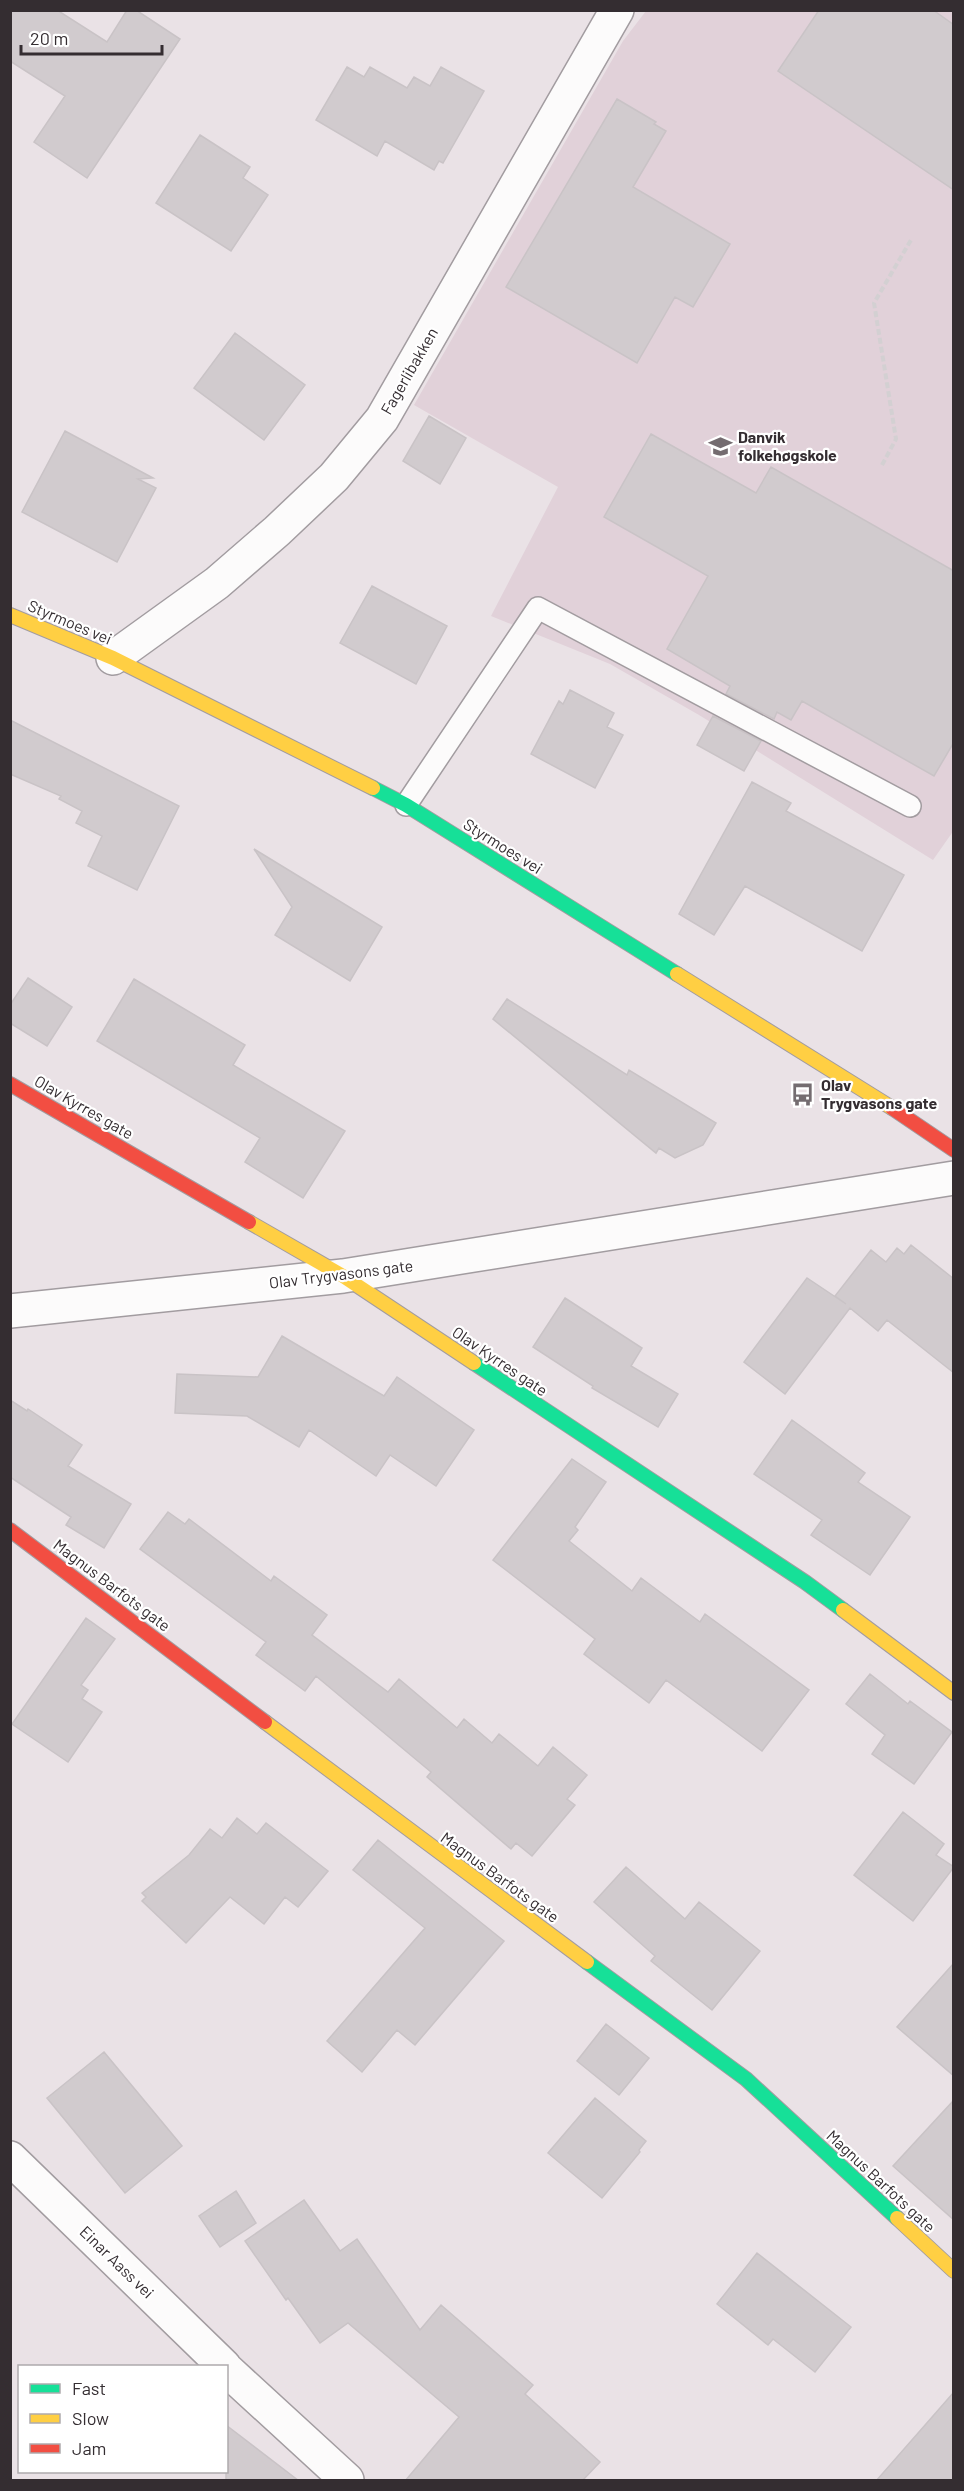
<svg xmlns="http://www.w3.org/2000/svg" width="964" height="2491" font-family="Barlow,sans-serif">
<rect width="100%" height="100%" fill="#eae2e6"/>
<!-- built -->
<path fill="#e1d1d9" d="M646 11H953L954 830 933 860 699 715 610 664 491 616 558 487 414 405 623 41Z"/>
<!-- building -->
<path fill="#d1cbce" stroke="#c9c3c6" stroke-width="1.5" d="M10 10H57L107 42 127 10H136L180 39 87 178 34 142 65 96 10 61Z
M819 10H933L954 25V190L778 71Z
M347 67 364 77 370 67 407 88 414 77 430 86 441 67 484 91 443 163 439 161 434 170 385 141 377 156 316 120Z
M617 99 656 122 654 124 666 131 633 187 730 244 693 307 675 297 637 363 506 287Z
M200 135 250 167 243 178 268 195 231 251 156 203Z
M235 333 305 385 264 440 194 388Z
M429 416 466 438 440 484 403 461Z
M65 431 153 478 138 479 156 488 117 562 22 512Z
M651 434 756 493 771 467 954 571V742L934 776 802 701 791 720 777 712 774 719 726 694 730 686 667 649 708 576 604 517Z
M372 586 447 626 416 684 340 643Z
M570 690 614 713 607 727 623 735 595 788 531 754 559 701 563 704Z
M713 716 761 741 744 771 697 745Z
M10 720 179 806 137 890 88 866 102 836 76 823 82 811 59 799 61 796 10 774Z
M752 782 791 803 786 811 904 875 862 951 745 886 714 935 679 914Z
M254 849 382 927 350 981 275 935 292 907Z
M28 978 72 1007 47 1046 10 1023V1005Z
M134 979 245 1045 233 1065 345 1131 303 1198 245 1162 260 1138 97 1041Z
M507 999 627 1075 629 1070 716 1123 703 1145 675 1158 659 1148 656 1153 493 1019Z
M911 1245 954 1279V1373L887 1320 878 1331 850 1308 785 1394 744 1362 807 1278 846 1304 835 1296 871 1250 886 1262 897 1248 904 1254Z
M565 1298 642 1348 631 1366 678 1394 658 1427 592 1388 593 1386 533 1347Z
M282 1336 384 1396 397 1377 474 1430 436 1486 390 1455 376 1476 309 1430 299 1447 247 1416 175 1413 177 1374 258 1377Z
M10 1400 27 1411 28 1409 82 1445 68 1466 131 1504 104 1548 66 1525 71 1517 10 1477Z
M792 1420 865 1473 858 1482 910 1517 870 1575 811 1535 822 1520 754 1474Z
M572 1459 606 1482 575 1527 578 1530 569 1541 632 1591 641 1578 700 1622 705 1614 809 1690 762 1751 666 1680 649 1703 584 1654 595 1639 493 1560Z
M168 1512 185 1524 189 1519 271 1581 274 1576 327 1615 312 1635 388 1692 399 1679 457 1728 464 1719 492 1743 499 1734 538 1766 553 1747 587 1775 567 1799 575 1805 532 1856 516 1843 511 1849 427 1777 431 1772 316 1676 305 1691 256 1655 266 1642 140 1549Z
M86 1618 115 1639 81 1685 88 1690 82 1699 102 1712 68 1762 12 1724Z
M870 1674 908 1704 910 1701 952 1732 914 1784 872 1754 885 1735 846 1704Z
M903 1812 944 1844 936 1855 954 1867 913 1921 854 1875Z
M237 1818 257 1834 266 1823 328 1871 298 1907 285 1897 264 1924 230 1897 186 1943 142 1901 146 1897 142 1893 189 1855 210 1829 222 1838Z
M378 1840 504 1941 415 2045 397 2030 362 2072 327 2041 425 1928 353 1870Z
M626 1867 685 1919 699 1902 760 1951 712 2010 651 1961 655 1956 594 1902Z
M954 1963V2076L897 2027Z
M606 2024 649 2058 619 2095 577 2061Z
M104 2052 182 2146 125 2193 47 2098Z
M595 2098 646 2141 639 2150 640 2152 602 2198 548 2153Z
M954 2100V2220L893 2166Z
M236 2191 256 2223 220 2247 199 2216Z
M304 2200 340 2251 357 2239 420 2330 441 2305 533 2385 525 2394 600 2462 582 2481H405L459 2417 348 2323 320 2343 288 2298 286 2300 245 2241Z
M757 2253 851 2327 815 2372 773 2339 768 2345 717 2304Z
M954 2392V2481H876Z
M226 2425 299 2481H226Z"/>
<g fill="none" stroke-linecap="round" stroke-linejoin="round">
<defs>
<path id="lane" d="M406 805 538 608 910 806"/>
<path id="street" d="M113 658 217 583 277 531 334 477 382 419 617 10
M10 1311 343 1276 954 1178
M10 2158 224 2366
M226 2369 347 2480"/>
<path id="fast" d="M373 788 406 805 677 974
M474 1363 805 1582 843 1610
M587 1962 746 2079 897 2218"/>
<path id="slow" d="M10 615 113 658 373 788
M677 974 892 1108
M249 1222 343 1276 474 1363
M843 1610 954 1693
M265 1722 587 1962
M897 2218 954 2271"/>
<path id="jam" d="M10 1084 249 1222
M892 1108 954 1150
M10 1530 265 1722"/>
</defs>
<!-- lane casing -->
<use href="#lane" stroke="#a29ca0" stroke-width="24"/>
<!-- street casing -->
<use href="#street" stroke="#a29ca0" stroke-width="36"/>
<!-- fast casing -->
<use href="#fast" stroke="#a29ca0" stroke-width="16"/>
<!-- slow casing -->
<use href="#slow" stroke="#a29ca0" stroke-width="16"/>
<!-- jam casing -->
<use href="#jam" stroke="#a29ca0" stroke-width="16"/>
<!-- path -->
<path stroke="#d3d0d2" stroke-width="4" stroke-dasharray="6 3" stroke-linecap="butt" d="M882 465 896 439 874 303 911 240"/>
<!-- lane -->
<use href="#lane" stroke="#fcfbfb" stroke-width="21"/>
<!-- street -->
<use href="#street" stroke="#fcfbfb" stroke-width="33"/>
<!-- fast -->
<use href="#fast" stroke="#16e098" stroke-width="14"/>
<!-- slow -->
<use href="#slow" stroke="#ffcf43" stroke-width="14"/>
<!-- jam -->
<use href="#jam" stroke="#f24e42" stroke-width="14"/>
</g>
<!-- icons -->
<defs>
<symbol id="school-bare" viewBox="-9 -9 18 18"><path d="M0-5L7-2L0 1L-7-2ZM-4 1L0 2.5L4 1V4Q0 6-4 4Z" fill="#746c70" stroke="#fff" stroke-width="2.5" paint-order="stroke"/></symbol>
<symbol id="bus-bare" viewBox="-9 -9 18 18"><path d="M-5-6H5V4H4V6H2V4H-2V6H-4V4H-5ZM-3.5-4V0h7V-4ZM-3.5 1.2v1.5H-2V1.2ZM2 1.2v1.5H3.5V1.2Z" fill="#746c70" stroke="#fff" stroke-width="2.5" paint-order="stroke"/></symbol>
</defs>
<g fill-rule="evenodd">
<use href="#school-bare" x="704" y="430" width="33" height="33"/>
<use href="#bus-bare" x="786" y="1078" width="33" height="33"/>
</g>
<g text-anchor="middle" stroke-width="4.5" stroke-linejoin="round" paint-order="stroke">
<!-- street labels -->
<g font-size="16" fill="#342d31" stroke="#fff">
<text transform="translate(409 371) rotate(-60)" y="6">Fagerlibakken</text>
<text transform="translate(70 622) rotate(23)" y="6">Styrmoes vei</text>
<text transform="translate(503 846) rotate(32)" y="6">Styrmoes vei</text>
<text transform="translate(84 1107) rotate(30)" y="6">Olav Kyrres gate</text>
<text transform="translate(341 1274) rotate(-7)" y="6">Olav Trygvasons gate</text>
<text transform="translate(500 1361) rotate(34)" y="6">Olav Kyrres gate</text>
<text transform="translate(112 1585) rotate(37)" y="6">Magnus Barfots gate</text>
<text transform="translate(500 1877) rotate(36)" y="6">Magnus Barfots gate</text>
<text transform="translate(881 2181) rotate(43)" y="6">Magnus Barfots gate</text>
<text transform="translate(117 2262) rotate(44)" y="6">Einar Aass vei</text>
</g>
<!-- poi labels -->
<g font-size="16" font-weight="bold" fill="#342d31" stroke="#fff" text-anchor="start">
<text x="738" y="443">Danvik<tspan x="738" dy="18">folkehøgskole</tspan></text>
<text x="821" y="1091">Olav<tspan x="821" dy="18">Trygvasons gate</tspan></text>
</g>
</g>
<!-- border -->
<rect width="964" height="2491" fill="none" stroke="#342d31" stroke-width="24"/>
<!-- legend -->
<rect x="18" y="2365" width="210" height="108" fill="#ffffff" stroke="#aeabad" stroke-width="1.5"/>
<rect x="30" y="2384" width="30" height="9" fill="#16e098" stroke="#aeabad" stroke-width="1.5"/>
<text x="72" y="2395" font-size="18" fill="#342d31">Fast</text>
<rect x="30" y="2414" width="30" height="9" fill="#ffcf43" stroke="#aeabad" stroke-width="1.5"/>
<text x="72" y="2425" font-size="18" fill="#342d31">Slow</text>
<rect x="30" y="2444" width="30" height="9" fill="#f24e42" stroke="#aeabad" stroke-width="1.5"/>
<text x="72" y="2455" font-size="18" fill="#342d31">Jam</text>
<!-- scale -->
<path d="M21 45v9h141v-9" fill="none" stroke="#342d31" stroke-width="3"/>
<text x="30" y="45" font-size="18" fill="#342d31" stroke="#ffffff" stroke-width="4.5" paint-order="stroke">20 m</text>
</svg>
